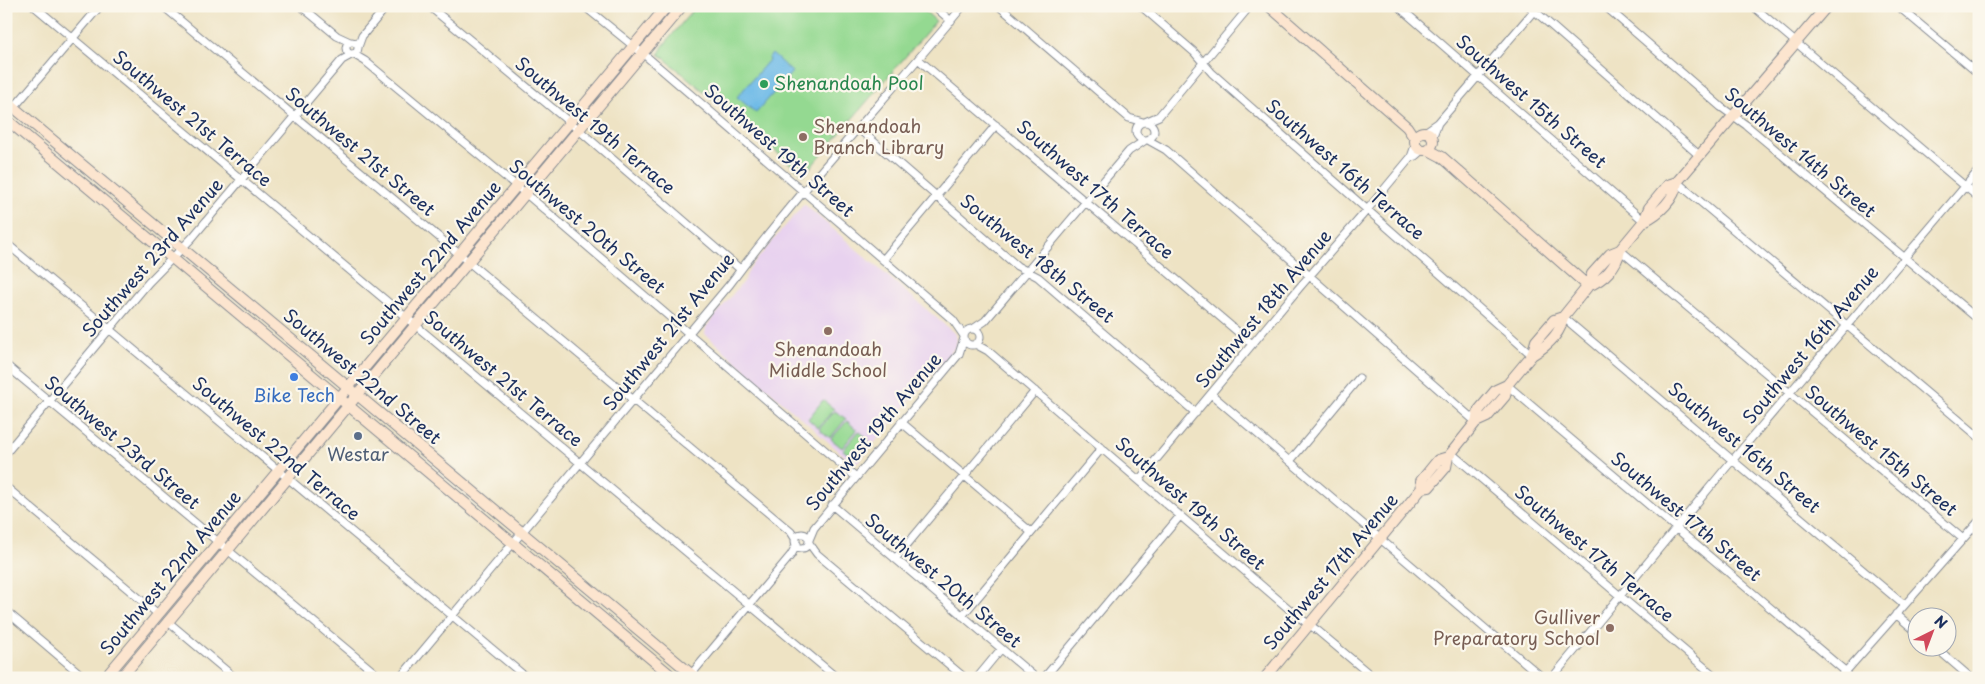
<svg xmlns="http://www.w3.org/2000/svg" width="1985" height="684" font-family="'Playpen Sans',sans-serif">
<rect width="100%" height="100%" fill="#fbf7ec"/>
<filter id="ink" filterUnits="userSpaceOnUse"><feTurbulence type="fractalNoise" baseFrequency=".02" numOctaves="2"/><feDisplacementMap in="SourceGraphic" scale="10" xChannelSelector="R" yChannelSelector="G"/><feConvolveMatrix kernelMatrix="1 2 1 2 8 2 1 2 1" color-interpolation-filters="sRGB"/></filter>
<filter id="wash" filterUnits="userSpaceOnUse"><feTurbulence type="fractalNoise" baseFrequency=".0096" numOctaves="4" result="noise"/><feDisplacementMap in="SourceGraphic" scale="20" xChannelSelector="R" yChannelSelector="G"/><feGaussianBlur stdDeviation="1.12" result="paint"/><feColorMatrix in="noise" values="0 0 0 0 0 0 0 0 0 0 0 0 0 0 0 0 0 1.4 0 .05"/><feComposite in="paint" operator="in"/></filter>
<g filter="url(#wash)">
<rect width="100%" height="100%" fill="#eee3c4"/>
<!-- built -->
<path fill="#e8d2ef" d="M804 204 954 333 957 339 956 346 860 460 857 462 849 460 705 334 706 327 745 279 749 269Z"/>
<!-- green -->
<path fill="#94d991" stroke="#588478" d="M696 6H919L936 21 804 175 659 54 663 46Z
M823 400 834 409 818 428 808 419Z
M835 411 846 419 830 438 819 429Z
M847 421 857 430 842 448 831 439Z
M859 431 869 440 854 458 843 450Z"/>
<!-- water -->
<path fill="#6dbae7" stroke="#4474a2" d="M772 54 792 72 756 113 737 97 769 60 768 58Z"/>
</g>
<g filter="url(#ink)">
<g fill="none" stroke-linecap="round" stroke-linejoin="round">
<defs>
<path id="street" d="M34 6 837 678
M163 6 791 532 796 540
M301 6 337 36 350 42
M429 6 580 131 740 269
M584 6 647 57 953 320 964 336
M934 6 951 21
M999 6 1129 118 1143 122
M1141 6 1194 52 1212 73 1532 355
M1398 6 1644 221
M1529 6 1700 156
M1605 6 1721 107 1746 125 1979 320
M1753 6 1979 198
M1898 6 1979 74
M346 48a6 6 0 1 1 12 0a6 6 0 1 1-12 0Z
M358 47 362 36 387 6
M353 54 365 61 531 198 856 477
M918 59 1252 344
M6 117 100 6
M1136 131a9 9 0 1 1 18 0a9 9 0 1 1-18 0Z
M1145 122 1159 116 1250 6
M859 129 1017 266 1038 277 1196 413
M1425 132 1438 123 1538 6
M1432 138 1438 123
M1148 140 1166 150 1476 422
M1411 157 1415 156 1423 149
M1677 182 1979 437
M6 243 527 678
M1620 250 1963 539
M883 260 996 125
M1563 317 1904 605
M973 329 985 321 1129 151 1144 141
M964 337a8 8 0 1 1 16 0a8 8 0 1 1-16 0Z
M975 344 988 351 1296 615 1318 631 1374 678
M6 365 381 678
M1507 385 1845 671
M1211 394 1543 678
M901 422 1031 532
M6 453 148 283 192 238 342 60 351 55
M1451 453 1717 678
M1290 461 1359 378
M1139 480 1299 288 1367 210 1411 157 1416 143
M6 487 158 614
M832 505 1036 678
M795 541a7 7 0 1 1 14 0a7 7 0 1 1-14 0Z
M809 540 814 528 959 354 964 338
M809 543 817 554 965 678
M895 559 1035 391
M6 611 85 678
M1896 614 1918 633
M962 616 1102 448
M167 621 235 678
M1934 646 1971 678
M689 677 791 555 797 544
M400 678 730 284C802 187 886 99 963 6
M977 678 1001 649
M1044 678 1180 516
M1552 678 1725 469 1979 170
M1840 678 1979 521"/>
<path id="secondary" d="M1269 6 1407 127 1415 139
M6 101 696 678
M6 119 674 678
M1415 141a9 9 0 1 1 18 0a9 9 0 1 1-18 0Z
M1427 149 1442 157 1588 286
M1644 221C1659 214 1675 199 1677 182
M1588 286C1604 280 1617 266 1620 250
M1532 355C1547 346 1561 334 1563 317
M1476 422 1479 410 1496 390 1507 385 1532 355 1536 341 1554 320 1563 317 1588 286 1592 274 1610 254 1620 250 1644 221 1649 208 1668 185 1677 182 1827 6
M1422 488 1421 481 1438 460 1448 457
M105 678 667 6
M121 678 682 6
M1265 678 1422 488 1429 487 1446 467 1448 457 1476 422 1487 417 1505 396 1507 385"/>
</defs>
<!-- street casing -->
<use href="#street" stroke="#848991" stroke-width="9"/>
<!-- secondary casing -->
<use href="#secondary" stroke="#848991" stroke-width="12"/>
<!-- street -->
<use href="#street" stroke="#fff" stroke-width="7"/>
<!-- secondary -->
<use href="#secondary" stroke="#fce5cf" stroke-width="10"/>
</g>
</g>
<!-- markers -->
<circle fill="#2e9e5b" stroke="#fbf7ec" stroke-width="2" cx="764" cy="84" r="5"/>
<g fill="#8d6e63" stroke="#fbf7ec" stroke-width="2">
<circle cx="803" cy="137" r="5"/>
<circle cx="828" cy="331" r="5"/>
<circle cx="1610" cy="628" r="5"/>
</g>
<circle fill="#3f7fe0" stroke="#fbf7ec" stroke-width="2" cx="294" cy="377" r="5"/>
<circle fill="#5c6f8a" stroke="#fbf7ec" stroke-width="2" cx="358" cy="436" r="5"/>
<g text-anchor="middle" stroke-width="4.5" stroke-linejoin="round" paint-order="stroke">
<!-- leisure labels -->
<g font-size="18" fill="#27864d" stroke="#fbf7ec" text-anchor="start">
<text x="774" y="90">Shenandoah Pool</text>
</g>
<!-- street labels -->
<g font-size="18" fill="#1b2f5e" stroke="#fbf7ec">
<text transform="translate(1531 102) rotate(41)" y="6">Southwest 15th Street</text>
<text transform="translate(192 119) rotate(40)" y="6">Southwest 21st Terrace</text>
<text transform="translate(595 126) rotate(40)" y="6">Southwest 19th Terrace</text>
<text transform="translate(779 151) rotate(41)" y="6">Southwest 19th Street</text>
<text transform="translate(360 152) rotate(40)" y="6">Southwest 21st Street</text>
<text transform="translate(1800 153) rotate(40)" y="6">Southwest 14th Street</text>
<text transform="translate(1345 170) rotate(41)" y="6">Southwest 16th Terrace</text>
<text transform="translate(1095 190) rotate(41)" y="6">Southwest 17th Terrace</text>
<text transform="translate(587 227) rotate(40)" y="6">Southwest 20th Street</text>
<text transform="translate(153 258) rotate(-49)" y="6">Southwest 23rd Avenue</text>
<text transform="translate(1037 259) rotate(39)" y="6">Southwest 18th Street</text>
<text transform="translate(431 263) rotate(-50)" y="6">Southwest 22nd Avenue</text>
<text transform="translate(1264 309) rotate(-50)" y="6">Southwest 18th Avenue</text>
<text transform="translate(669 332) rotate(-51)" y="6">Southwest 21st Avenue</text>
<text transform="translate(1811 345) rotate(-50)" y="6">Southwest 16th Avenue</text>
<text transform="translate(362 377) rotate(40)" y="6">Southwest 22nd Street</text>
<text transform="translate(503 379) rotate(40)" y="6">Southwest 21st Terrace</text>
<text transform="translate(874 432) rotate(-50)" y="6">Southwest 19th Avenue</text>
<text transform="translate(122 443) rotate(40)" y="6">Southwest 23rd Street</text>
<text transform="translate(1744 448) rotate(40)" y="6">Southwest 16th Street</text>
<text transform="translate(276 449) rotate(40)" y="6">Southwest 22nd Terrace</text>
<text transform="translate(1881 451) rotate(40)" y="6">Southwest 15th Street</text>
<text transform="translate(1190 504) rotate(41)" y="6">Southwest 19th Street</text>
<text transform="translate(1686 517) rotate(40)" y="6">Southwest 17th Street</text>
<text transform="translate(1594 554) rotate(40)" y="6">Southwest 17th Terrace</text>
<text transform="translate(1331 572) rotate(-50)" y="6">Southwest 17th Avenue</text>
<text transform="translate(171 573) rotate(-50)" y="6">Southwest 22nd Avenue</text>
<text transform="translate(943 581) rotate(40)" y="6">Southwest 20th Street</text>
</g>
<!-- education labels -->
<g font-size="18" fill="#785e54" stroke="#fbf7ec" text-anchor="start">
<text x="813" y="133">Shenandoah<tspan x="813" dy="21">Branch Library</tspan></text>
<text x="828" y="356" text-anchor="middle">Shenandoah<tspan x="828" dy="21">Middle School</tspan></text>
<text x="1600" y="624" text-anchor="end">Gulliver<tspan x="1600" dy="21">Preparatory School</tspan></text>
</g>
<!-- shop labels -->
<g font-size="18" fill="#366cbe" stroke="#fbf7ec">
<text x="294" y="402">Bike Tech</text>
</g>
<!-- service labels -->
<g font-size="18" fill="#4e5e75" stroke="#fbf7ec">
<text x="358" y="461">Westar</text>
</g>
</g>
<!-- margin -->
<rect width="1985" height="684" fill="none" stroke="#fbf7ec" stroke-width="25"/>
<!-- north arrow -->
<g transform="translate(1932 632) rotate(42)"><circle r="24" fill="#fbf7ec" stroke="#a1a7b3"/>
<path d="M0-4L9 19L0 12L-9 19Z" fill="#d1495b"/>
<text y="-8" font-size="14" font-weight="bold" text-anchor="middle" fill="#1b2f5e">N</text>
</g>
</svg>
